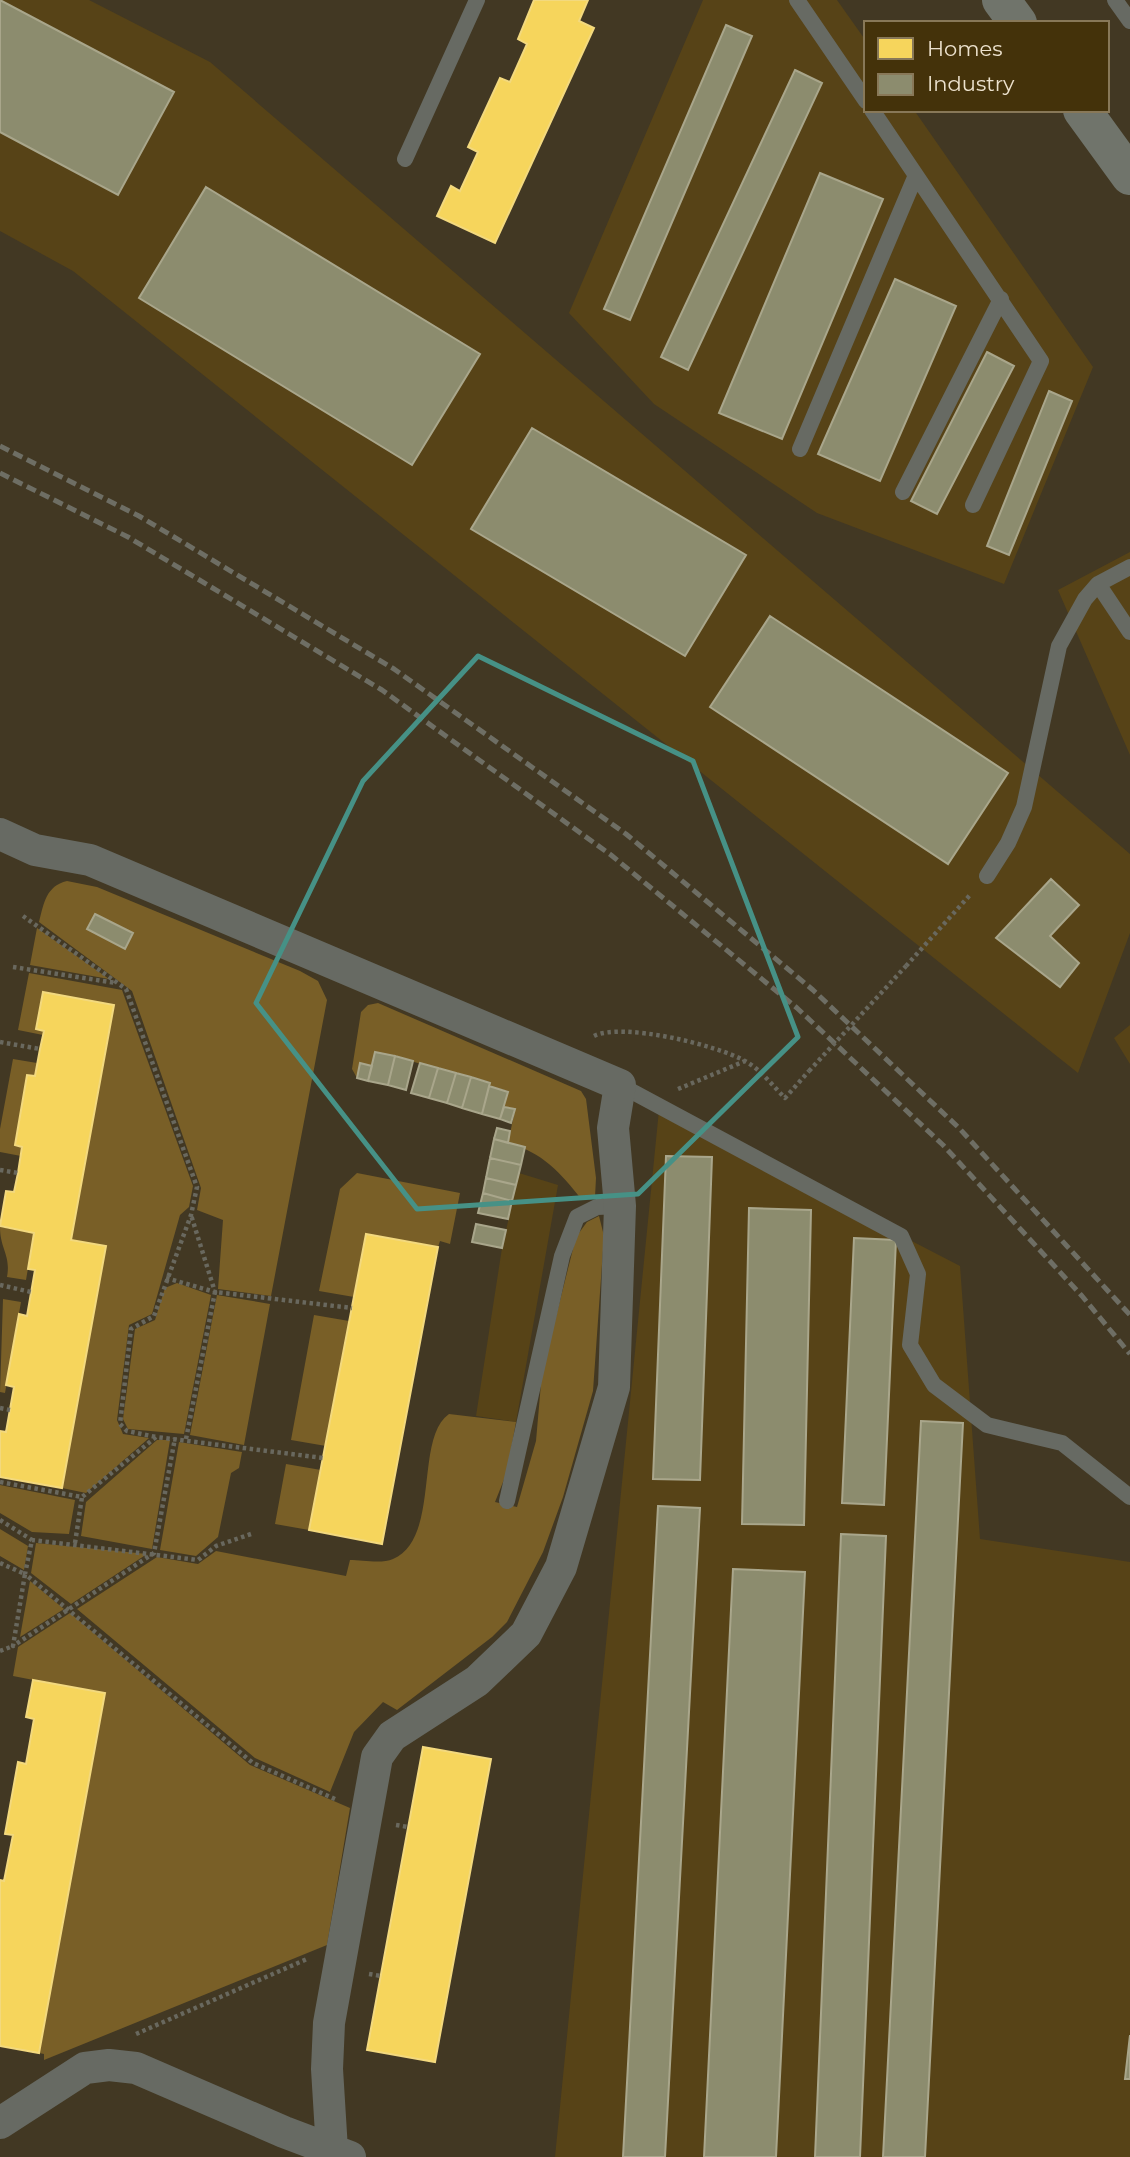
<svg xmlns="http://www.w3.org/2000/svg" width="1130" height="2157" font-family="Montserrat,sans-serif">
<rect width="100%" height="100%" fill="#423823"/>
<!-- built -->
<path fill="#574317" d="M0 0H89L210 62 1130 854V933L1078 1073 73 271 0 231Z
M703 0H837L866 41V110H914L1093 367 1004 584 817 513 654 404 569 313Z
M1130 552V755L1058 590Z
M1130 1025V1064L1114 1038Z
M659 1110 960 1266 980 1539 1130 1562V2157H555Z
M519 1173 558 1185 516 1422 476 1416 502 1248Z"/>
<!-- green -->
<path fill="#795f27" d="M67 881 97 887 300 971 318 981 327 1000 271 1296 218 1289 223 1220 197 1210 201 1188 132 991 39 922C44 903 46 886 67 881Z
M37 928 109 979 30 965Z
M29 973 122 990 193 1186 189 1207 180 1215 152 1314 129 1325 117 1420 123 1434 149 1438 86 1493 62 1488 106 1246 71 1240 114 1005 43 992 36 1029 44 1031 43 1035 18 1030Z
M378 1003 581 1091 586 1099 596 1178 595 1197 582 1200C561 1173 542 1152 508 1143L515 1110 504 1107 508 1091 489 1086 490 1082 376 1052 372 1066 360 1063 357 1078 352 1069 361 1012 368 1005Z
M13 1059 37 1063 35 1076 27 1075 15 1145 22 1147 21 1156 0 1152V1129Z
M357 1173 460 1193 450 1244 440 1241 438 1247 366 1234 354 1297 319 1291 340 1189Z
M599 1216 604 1236 593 1391 563 1497 543 1552 507 1622 492 1637 397 1710 383 1702 354 1732 330 1792 255 1758 77 1609 157 1557 198 1564 216 1551 346 1576 350 1560C362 1560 382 1564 393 1559 441 1538 414 1438 449 1414L516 1422 507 1472 495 1502 517 1507 536 1441 542 1372 576 1237 587 1222Z
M0 1227 34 1233 26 1280 7 1277C11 1255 0 1249 0 1227Z
M177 1283 211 1295 184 1434 128 1429 123 1419 135 1329 155 1320 165 1288Z
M217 1295 270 1304 244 1445 190 1435Z
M3 1299 21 1302 5 1393 0 1392Z
M314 1315 349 1321 326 1446 291 1440Z
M157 1440H170L152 1549 81 1536 86 1502Z
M179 1442 242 1452 239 1468 231 1473 218 1537 196 1556 160 1550Z
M286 1464 321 1470 309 1530 275 1524Z
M0 1485 75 1500 69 1534 32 1532 0 1513Z
M0 1529 28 1546 24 1570 0 1556Z
M36 1543 147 1554 71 1604 31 1573Z
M30 1581 64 1609 20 1637Z
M70 1613 250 1765 350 1808 327 1945 44 2060V2054L39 2053 105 1694 13 1676 18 1647Z"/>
<!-- homes -->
<path fill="#f6d55c" stroke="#f3d97e" stroke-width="2" d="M534 0H588L579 21 594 28 495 243 437 216 451 186 460 191 478 152 468 147 500 78 510 82 527 44 518 39Z
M43 992 114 1005 71 1240 106 1246 62 1488 0 1477V1431L6 1432 14 1387 6 1385 19 1314 27 1316 35 1270 28 1269 34 1233 0 1226 6 1191 14 1192 18 1173 22 1147 15 1145 27 1075 35 1076 40 1049 44 1031 36 1029Z
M366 1234 438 1247 382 1544 309 1530Z
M33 1680 105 1693 39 2053 0 2046V1880L4 1881 13 1835 5 1834 18 1762 26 1764 34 1719 26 1717Z
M423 1747 491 1759 435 2062 367 2050Z"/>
<!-- industry -->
<path fill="#8c8c6e" stroke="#a9a68b" stroke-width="2" d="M0 0 174 92 118 195 0 132Z
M726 25 752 36 630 320 604 309Z
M795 70 822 83 688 370 661 357Z
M820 173 883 199 782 439 719 413Z
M206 187 480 354 412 465 139 298Z
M895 279 956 306 880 481 818 454Z
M987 352 1014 366 937 514 911 501Z
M1049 391 1072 401 1009 555 987 546Z
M532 428 746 555 685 656 471 529Z
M770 616 1008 773 948 864 710 707Z
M1051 879 1079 905 1050 936 1079 963 1060 987 996 938Z
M95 914 133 933 125 949 87 929Z
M375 1052 395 1056 388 1085 368 1081Z
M395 1056 413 1061 406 1090 388 1085Z
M360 1063 372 1066 368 1081 357 1078Z
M420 1063 438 1068 429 1098 411 1093Z
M438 1068 456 1073 447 1103 429 1098Z
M456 1073 471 1077 462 1108 447 1103Z
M471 1077 490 1083 482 1114 462 1108Z
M489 1086 508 1092 500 1119 482 1114Z
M504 1107 515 1109 511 1123 500 1119Z
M497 1128 510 1131 508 1143 494 1139Z
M494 1139 525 1147 521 1165 490 1158Z
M666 1156 712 1157 700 1480 653 1479Z
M490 1158 521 1165 516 1185 486 1178Z
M486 1178 516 1185 512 1201 483 1193Z
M483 1193 512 1201 508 1219 478 1213Z
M749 1208 811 1210 804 1525 742 1524Z
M476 1224 506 1230 502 1248 472 1242Z
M854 1238 896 1240 884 1505 842 1503Z
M921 1421 963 1423 925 2157H883Z
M658 1506 700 1508 665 2157H623Z
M841 1534 886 1536 860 2157H815Z
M733 1569 805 1572 776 2157H704Z
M1130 2035V2079H1125Z"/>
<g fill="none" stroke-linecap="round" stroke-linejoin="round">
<!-- path -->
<path stroke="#69685e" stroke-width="4.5" stroke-dasharray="3.5 3.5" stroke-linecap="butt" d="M23 916 126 989 197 1187 191 1215 154 1316 131 1329 120 1424 127 1431 156 1437
M906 966 970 895
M13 967 116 983
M594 1036C622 1022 717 1045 745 1061 760 1069 773 1086 785 1098L809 1071
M0 1042 40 1049
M678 1089 745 1061
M0 1170 18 1173
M166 1278 215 1292 191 1215
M0 1285 31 1292
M0 1408 10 1410
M186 1439 215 1292 352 1308
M0 1482 82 1497 156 1437 323 1458
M0 1520 32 1540
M251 1534 216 1546 198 1560 32 1540 25 1574 253 1763 335 1799
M75 1543 82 1497
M0 1563 25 1574 13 1646 154 1553 175 1438
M0 1651 13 1646
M396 1825 408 1827
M369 1974 381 1976
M136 2034 307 1959"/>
<!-- lane -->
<path stroke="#676a63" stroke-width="16" d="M797 0 866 101
M1115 0 1130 21
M872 110 1041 361 973 505
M405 159 477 0
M800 449 916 175
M903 492 1001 299
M1130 567 1098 584 1130 632
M987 876 1008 843 1024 807 1059 646 1085 599 1098 584
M620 1085 901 1236 918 1274 910 1345 934 1385 987 1425 1062 1443 1130 1497
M507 1501 562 1256 577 1217 597 1207 620 1206"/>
<!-- street -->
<path stroke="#676a63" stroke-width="32" d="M0 834 35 850 90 860 620 1085 613 1128 620 1206 614 1387 561 1567 526 1634 477 1681 392 1736 377 1757 329 2023 327 2069 332 2150
M0 2123 85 2068 109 2065 136 2068 284 2132 350 2157"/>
<!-- secondary -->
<path stroke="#70746b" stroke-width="38" d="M1001 0 1018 23
M1082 110 1130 176"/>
<!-- rail -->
<path stroke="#6e6e64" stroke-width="5" stroke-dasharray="10 5" stroke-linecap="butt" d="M0 446 139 516 394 669 626 834 813 990 959 1128 1130 1315
M0 473 128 537 382 690 611 855 797 1008 943 1145 1082 1296 1130 1354"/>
<!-- path-bridge -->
<path stroke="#69685e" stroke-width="4.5" stroke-dasharray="3.5 3.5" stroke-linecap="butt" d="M809 1071 906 966"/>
</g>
<!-- marked area -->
<path fill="none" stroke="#469186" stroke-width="5" stroke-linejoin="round" d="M478 656 693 761 798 1037 638 1194 417 1209 256 1003 363 781Z"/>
<!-- legend -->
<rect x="864" y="21" width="245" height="91" fill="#44320a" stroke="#887858" stroke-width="2"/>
<rect x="878" y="38" width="35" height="21" fill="#f6d55c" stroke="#887858" stroke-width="2"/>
<text x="927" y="56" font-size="21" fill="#ede2ce">Homes</text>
<rect x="878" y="74" width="35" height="21" fill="#8c8c6e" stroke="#887858" stroke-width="2"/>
<text x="927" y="91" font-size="21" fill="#ede2ce">Industry</text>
</svg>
